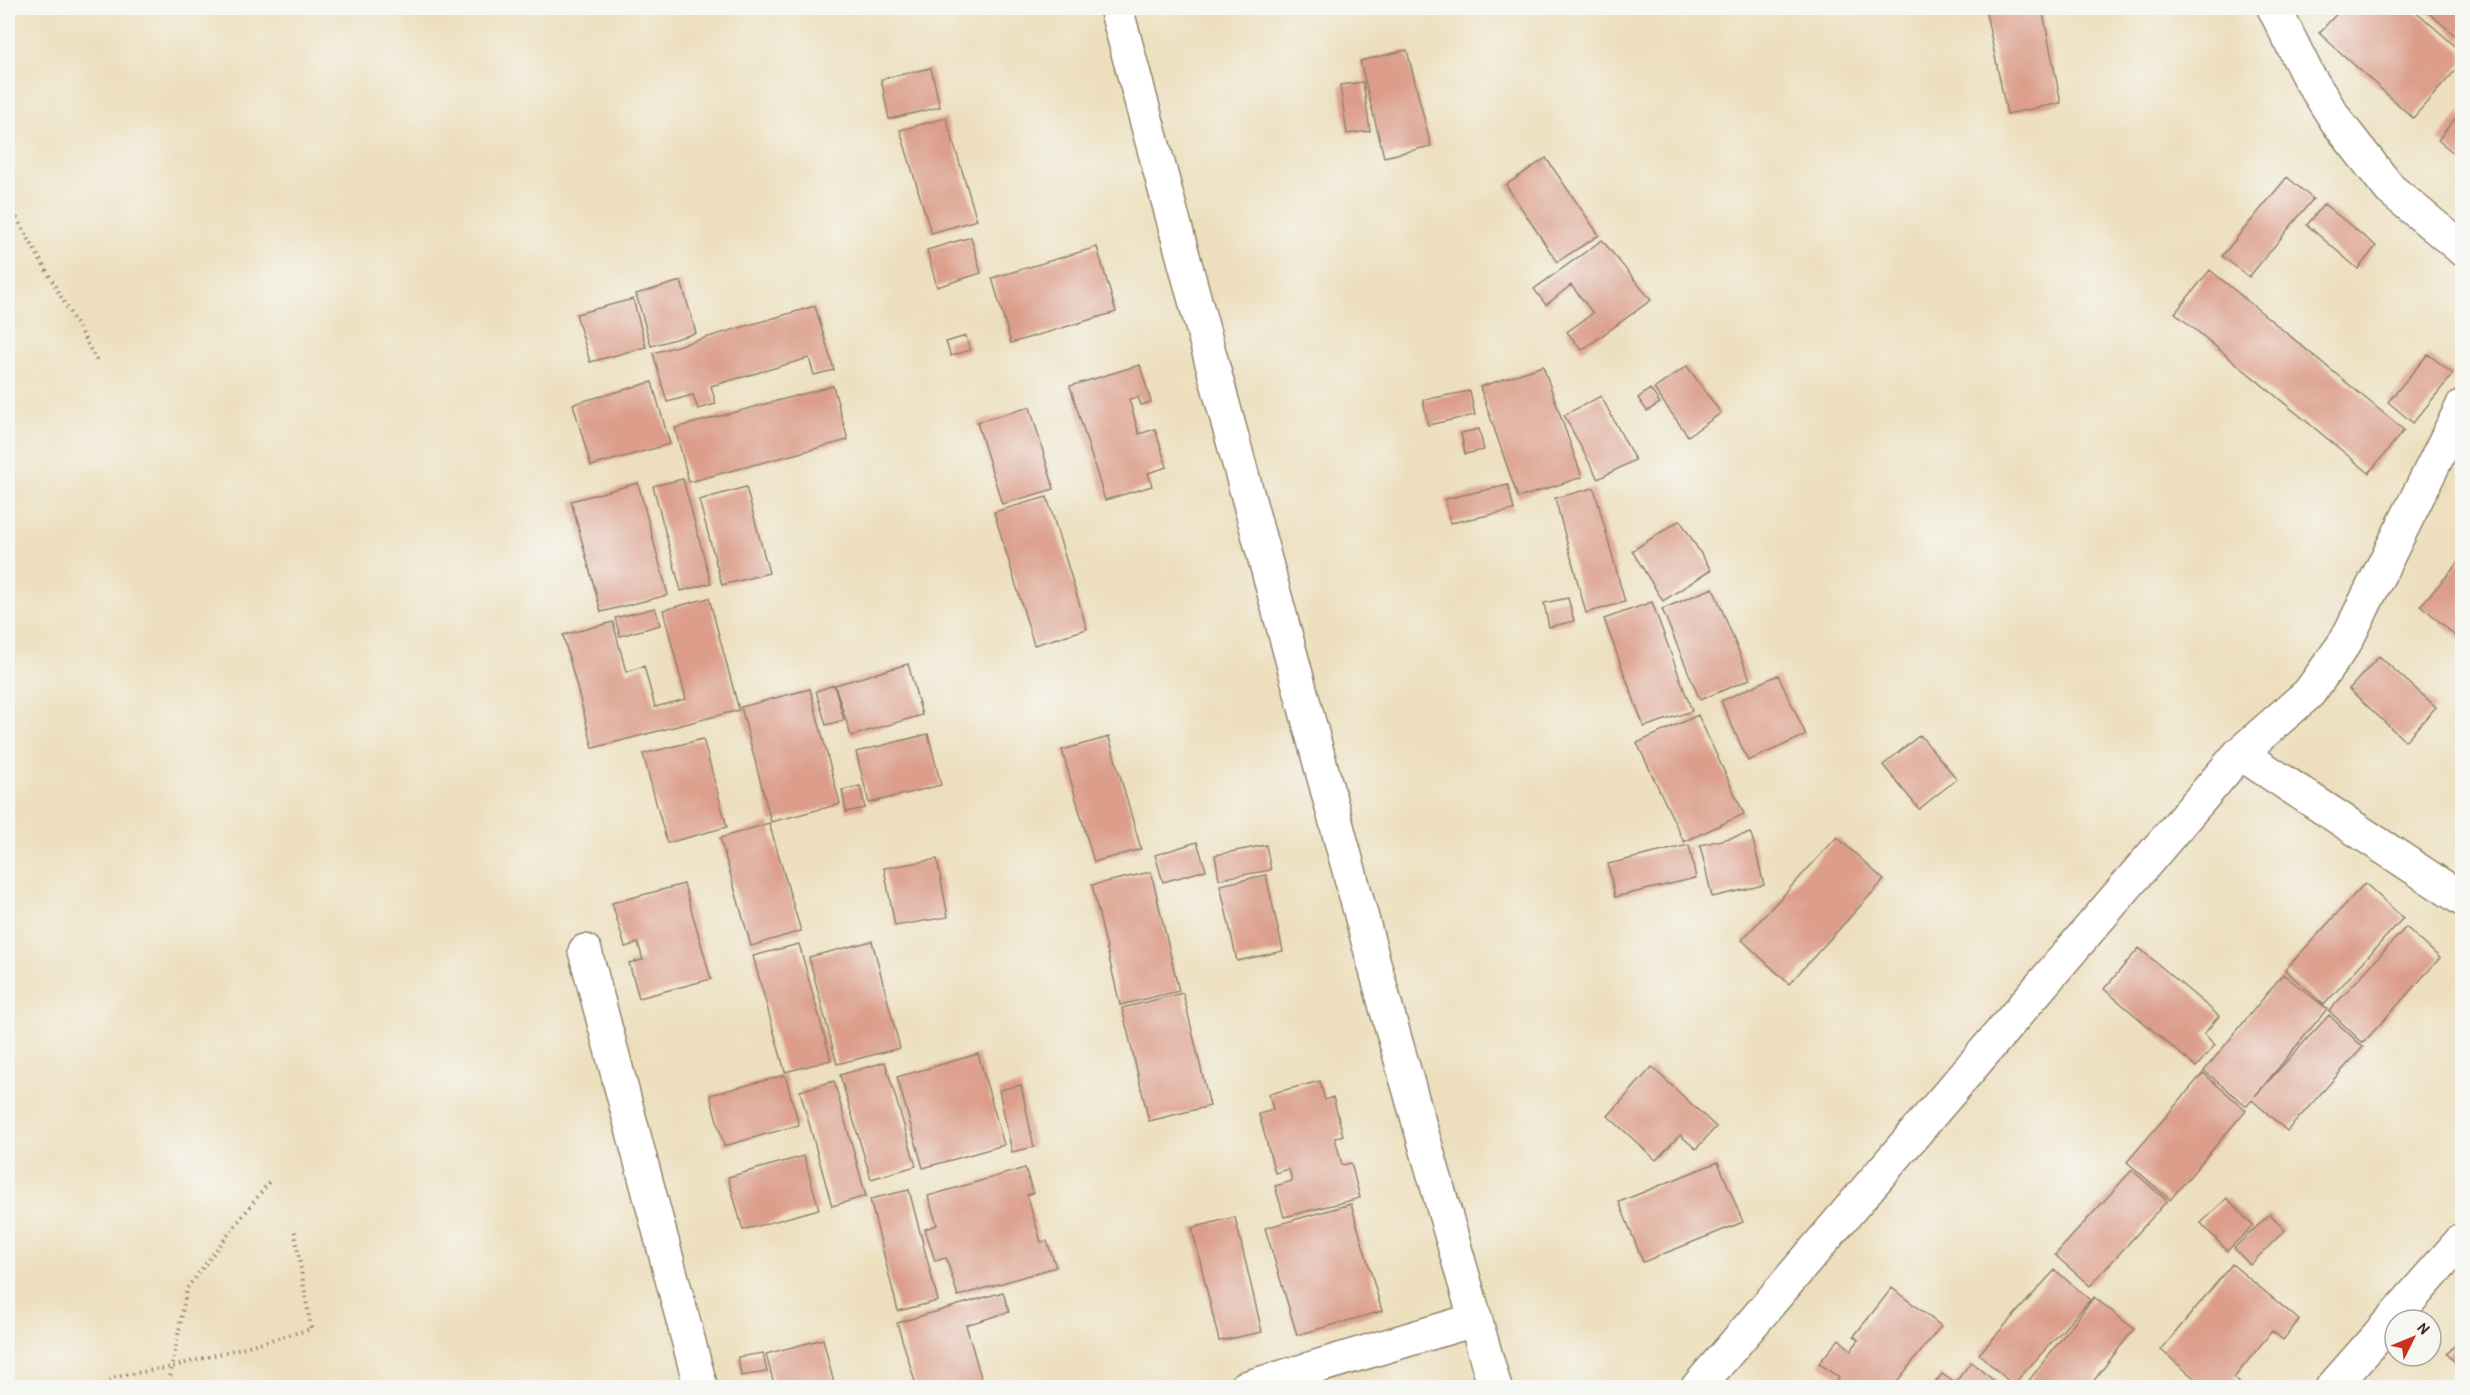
<svg xmlns="http://www.w3.org/2000/svg" width="2470" height="1395" font-family="'Patrick Hand',sans-serif">
<rect width="100%" height="100%" fill="#f6f6f2"/>
<filter id="ink" filterUnits="userSpaceOnUse"><feTurbulence type="fractalNoise" baseFrequency=".0167" numOctaves="2"/><feDisplacementMap in="SourceGraphic" scale="12" xChannelSelector="R" yChannelSelector="G"/><feConvolveMatrix kernelMatrix="1 2 1 2 8 2 1 2 1" color-interpolation-filters="sRGB"/></filter>
<filter id="wash" filterUnits="userSpaceOnUse"><feTurbulence type="fractalNoise" baseFrequency=".008" numOctaves="4" result="noise"/><feDisplacementMap in="SourceGraphic" scale="24" xChannelSelector="R" yChannelSelector="G"/><feGaussianBlur stdDeviation="1.35" result="paint"/><feColorMatrix in="noise" values="0 0 0 0 0 0 0 0 0 0 0 0 0 0 0 0 0 1.4 0 .05"/><feComposite in="paint" operator="in"/></filter>
<g filter="url(#wash)">
<rect width="100%" height="100%" fill="#eddfbd"/>
<g id="blocks">
<!-- building -->
<path fill="#dc9e8a" d="M1985 8H2042L2061 103 2007 114Z
M2342 8H2412L2462 52V63L2413 118 2319 33Z
M2423 8H2462V41Z
M1407 50 1431 146 1384 157 1360 61Z
M931 68 940 107 889 119 881 79Z
M1363 82 1370 131 1347 134 1340 85Z
M2462 110V160L2438 140Z
M946 118 977 220 931 233 900 130Z
M1546 158 1599 235 1557 262 1506 185Z
M2287 177 2313 199 2249 277 2222 256Z
M2324 204 2376 246 2358 269 2307 225Z
M971 237 981 273 937 287 927 250Z
M1602 240 1651 300 1582 350 1567 332 1593 313 1571 285 1546 305 1534 289Z
M1097 247 1116 312 1011 343 992 278Z
M2210 270 2404 430 2369 473 2175 313Z
M681 281 696 333 651 346 636 294Z
M633 299 646 347 590 362 576 314Z
M815 306 834 370 814 375 809 358 711 386 716 404 698 409 693 395 667 402 653 353Z
M966 336 970 350 951 356 946 342Z
M2428 354 2453 374 2413 423 2388 402Z
M1140 365 1151 402 1141 405 1138 397 1129 399 1139 434 1155 429 1167 467 1148 473 1152 486 1105 500 1070 386Z
M1543 366 1582 477 1518 498 1480 387Z
M1687 366 1721 413 1688 436 1654 389Z
M652 382 670 444 591 466 573 404Z
M833 386 848 440 689 482 675 428Z
M1650 389 1660 403 1647 411 1638 398Z
M1470 391 1475 415 1428 425 1423 400Z
M1601 396 1635 460 1598 479 1564 415Z
M1030 407 1054 489 1002 504 977 422Z
M1479 429 1484 450 1465 454 1461 433Z
M683 479 711 583 681 591 653 486Z
M638 483 668 595 601 612 571 501Z
M1508 485 1514 510 1450 523 1445 499Z
M746 487 769 573 722 585 699 500Z
M1594 488 1625 602 1586 613 1555 498Z
M1047 497 1087 629 1034 645 994 512Z
M1680 520 1711 570 1663 601 1632 551Z
M2460 561 2462 563V642L2421 605Z
M1713 588 1750 679 1700 700 1662 609Z
M709 598 739 710 593 748 563 635 613 622 626 672 644 666 655 707 686 699 663 610Z
M1568 598 1574 621 1549 627 1544 603Z
M1652 602 1692 711 1644 727 1604 619Z
M655 608 660 625 620 636 615 618Z
M2379 656 2436 707 2405 741 2349 689Z
M908 664 922 715 851 736 835 685Z
M1778 675 1806 735 1748 761 1721 701Z
M834 685 844 720 826 725 816 691Z
M810 689 840 804 771 822 741 707Z
M1698 715 1744 814 1684 842 1637 743Z
M928 734 941 785 869 803 856 752Z
M1920 735 1957 779 1919 809 1883 765Z
M1109 737 1141 849 1094 862 1062 750Z
M703 739 727 827 667 843 643 754Z
M860 786 865 808 846 812 842 790Z
M769 823 801 931 751 946 720 838Z
M1751 833 1764 885 1712 897 1700 845Z
M1837 837 1884 880 1789 984 1742 940Z
M1197 842 1206 870 1163 882 1155 855Z
M1266 845 1271 870 1219 879 1215 855Z
M1689 845 1696 878 1615 897 1608 864Z
M937 859 948 917 895 926 884 868Z
M1151 872 1179 991 1120 1005 1092 885Z
M1266 875 1283 951 1237 961 1220 885Z
M2365 883 2403 918 2324 1005 2285 970Z
M684 884 711 979 639 998 629 963 643 960 638 943 625 947 612 903Z
M2406 927 2440 958 2363 1043 2329 1011Z
M872 941 900 1048 837 1064 809 957Z
M799 944 831 1060 785 1072 753 956Z
M2139 948 2219 1016 2204 1034 2215 1045 2196 1067 2104 989Z
M2283 974 2327 1009 2255 1096 2329 1015 2363 1047 2287 1131 2252 1100 2247 1106 2204 1071Z
M1183 993 1210 1106 1149 1121 1122 1008Z
M978 1054 1004 1145 923 1168 897 1077Z
M885 1062 916 1166 871 1179 840 1075Z
M1652 1067 1716 1127 1696 1149 1680 1135 1656 1160 1608 1116Z
M2203 1073 2246 1110 2170 1200 2127 1162Z
M785 1075 799 1125 724 1146 710 1095Z
M834 1081 866 1196 832 1206 800 1091Z
M1320 1081 1325 1100 1333 1097 1343 1135 1335 1138 1342 1165 1351 1163 1360 1198 1284 1217 1275 1186 1292 1181 1289 1169 1275 1173 1259 1114 1273 1110 1269 1094Z
M1021 1085 1034 1147 1012 1152 999 1090Z
M804 1156 819 1209 743 1230 728 1177Z
M1718 1162 1743 1222 1643 1262 1619 1202Z
M1025 1168 1033 1193 1027 1195 1041 1242 1047 1241 1056 1267 958 1296 946 1258 935 1261 925 1229 937 1225 928 1196Z
M2132 1170 2167 1201 2090 1286 2055 1255Z
M909 1190 938 1301 898 1311 870 1199Z
M2227 1198 2253 1226 2227 1251 2201 1223Z
M1351 1204 1382 1311 1297 1335 1265 1228Z
M2270 1214 2285 1230 2250 1265 2234 1248Z
M1235 1217 1262 1332 1219 1341 1192 1228Z
M2232 1264 2299 1320 2283 1340 2272 1331 2234 1378 2245 1388H2206L2161 1350Z
M2055 1270 2090 1300 2013 1385 1979 1354Z
M1892 1288 1941 1326 1892 1388H1832L1839 1378 1819 1363 1839 1339 1851 1350 1859 1340 1854 1336Z
M1003 1292 1009 1312 966 1325 984 1388H917L897 1323Z
M2094 1297 2134 1329 2088 1388H2023Z
M2462 1337V1369L2447 1354Z
M823 1339 835 1388H775L766 1354Z
M763 1353 767 1372 741 1376 738 1357Z
M1971 1362 2003 1388H1931L1942 1374 1955 1383Z"/>
</g>
</g>
<g filter="url(#ink)">
<use href="#blocks" fill-opacity="0" stroke="#94846e" stroke-width="1.5"/>
<g fill="none" stroke-linecap="round" stroke-linejoin="round">
<defs>
<path id="minor" d="M2274 8 2308 76 2338 123 2390 189 2462 249
M2240 753 2462 899
M585 951 701 1388
M1245 1388 1474 1320
M1697 1388 2240 753 2309 693 2346 641 2462 407
M2332 1388 2462 1240"/>
<path id="tertiary" d="M1116 8 1387 1011 1495 1388"/>
</defs>
<!-- minor casing -->
<use href="#minor" stroke="#94846e" stroke-width="36"/>
<!-- tertiary casing -->
<use href="#tertiary" stroke="#94846e" stroke-width="36"/>
<!-- path -->
<path stroke="#94846e" stroke-width="4" stroke-dasharray="1.5 4.5" stroke-linecap="butt" d="M8 202 98 363
M100 1388 114 1377 171 1367 311 1329 294 1228
M168 1388 187 1288 269 1182"/>
<!-- minor -->
<use href="#minor" stroke="#fff" stroke-width="33"/>
<!-- tertiary -->
<use href="#tertiary" stroke="#fff" stroke-width="33"/>
</g>
</g>
<!-- margin -->
<rect width="2470" height="1395" fill="none" stroke="#f6f6f2" stroke-width="30"/>
<!-- north arrow -->
<g transform="translate(2413 1338) rotate(47)"><circle r="28" fill="#f6f6f2" stroke="#aba49d" stroke-width="1.5"/>
<path d="M0-4.5L10 22L0 15L-10 22Z" fill="#c8321e"/>
<text y="-9" font-size="16" font-weight="bold" text-anchor="middle" fill="#3b2a1e">N</text>
</g>
</svg>
